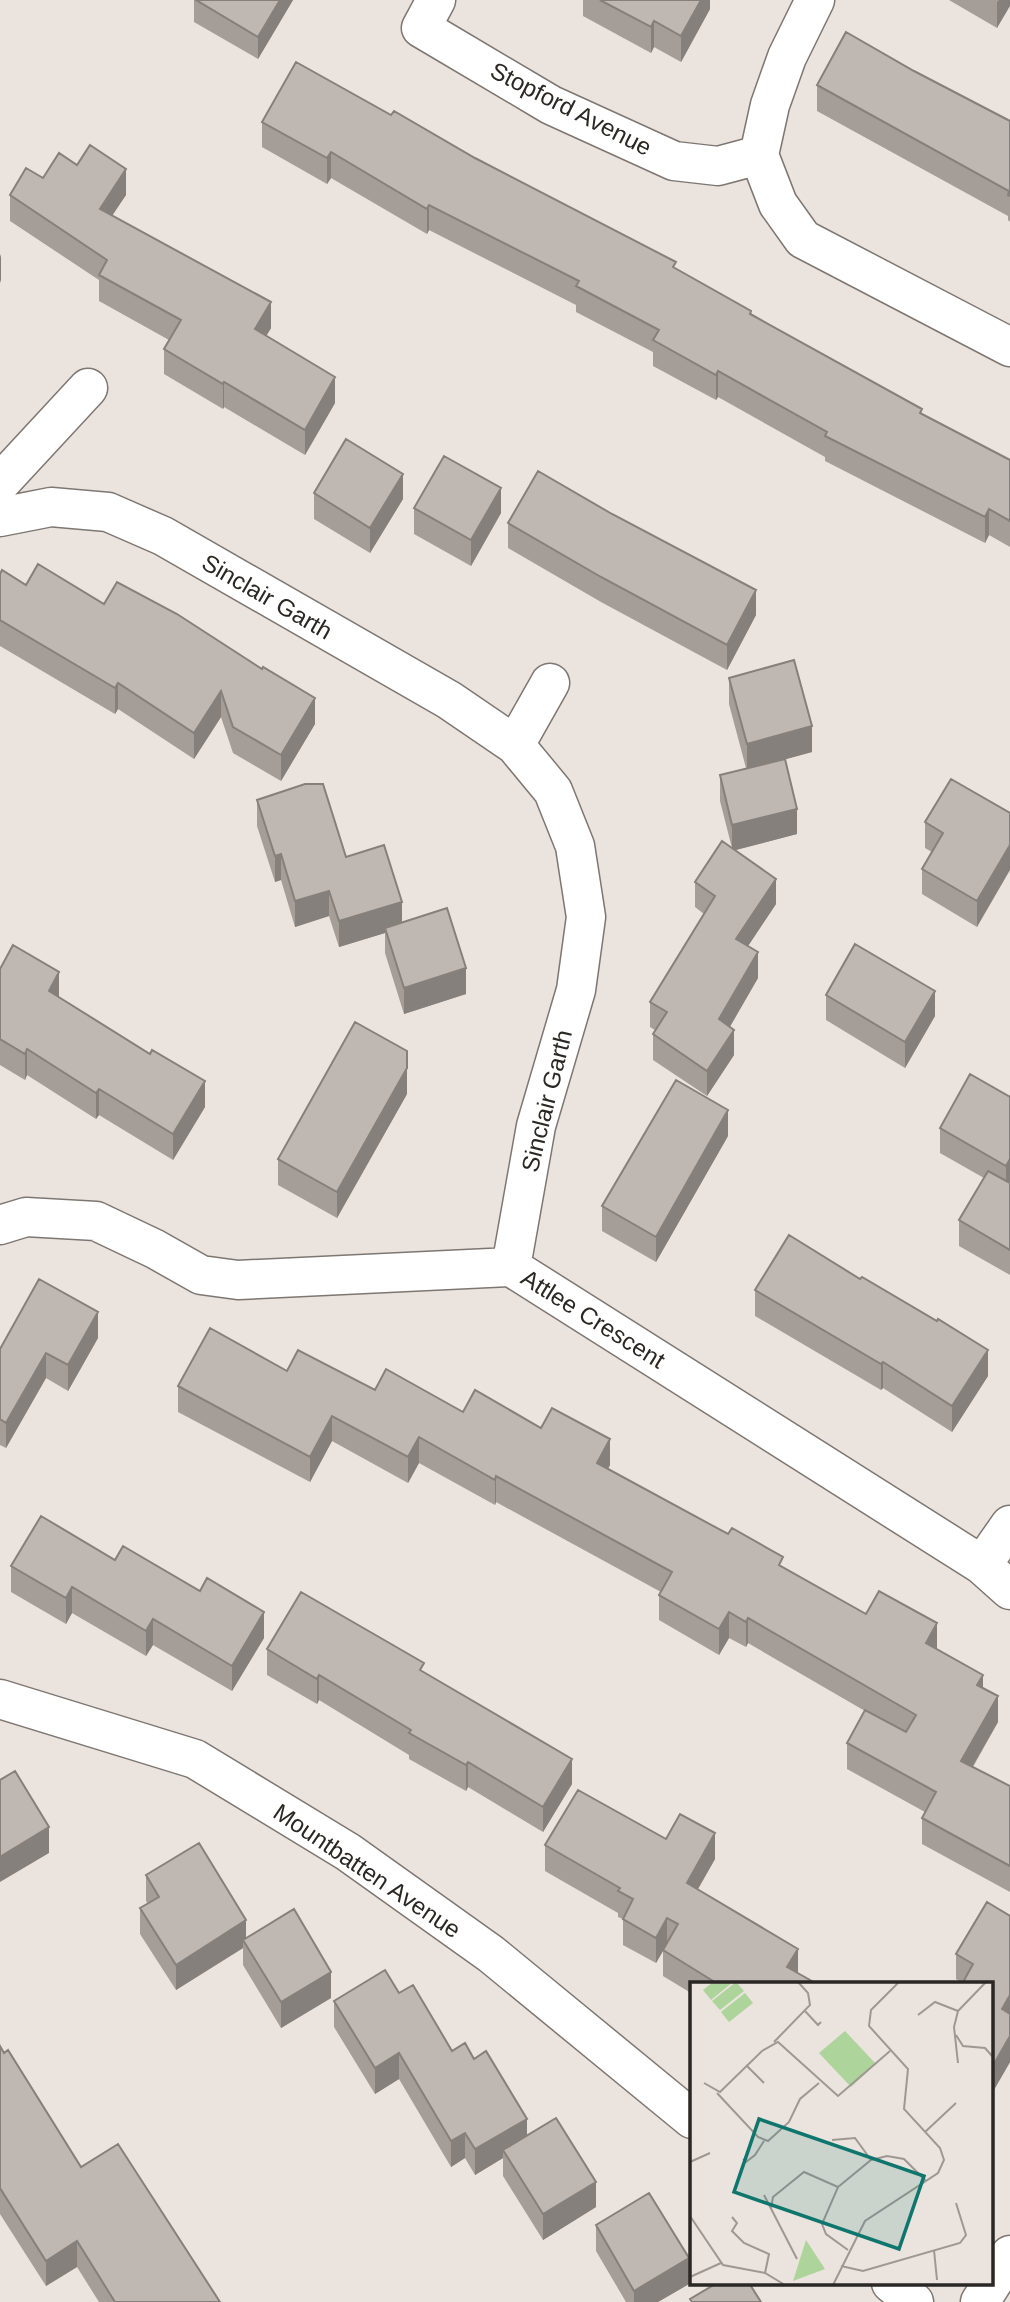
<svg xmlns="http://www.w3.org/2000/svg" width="1010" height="2302" font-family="Helvetica,sans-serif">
<rect width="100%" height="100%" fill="#ebe3dd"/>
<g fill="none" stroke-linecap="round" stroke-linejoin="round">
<defs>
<path id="minor" d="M436 0 421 28 551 105 674 161 718 166 759 155
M815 0 787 57 770 105 759 155 778 204 803 239 1010 347
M0 483 88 388
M0 517 51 507 108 512 163 536 449 700 515 745 553 791 575 846 586 917 576 990 536 1126 511 1267
M515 745 550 683
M0 1225 26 1217 96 1221 155 1249 201 1275 238 1280 511 1267 982 1565 1010 1590
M982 1565 1010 1525
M0 1699 195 1759 348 1852 491 1954 692 2119
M891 2283 914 2302
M980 2302 1010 2255"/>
</defs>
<!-- minor casing -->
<use href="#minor" stroke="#7e7671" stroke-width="41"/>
<!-- minor -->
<use href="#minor" stroke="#fff" stroke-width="38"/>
</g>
<!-- wall -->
<path fill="#a49d98" d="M194 0H293L258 59 194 22Z
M583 0H710V9L681 62 654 47 651 53 583 16Z
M949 0H1010L997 28Z
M914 71 1010 121V222L1008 220V216L817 111V85Z
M391 115 475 158 676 269 922 414 1010 460V547L989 535 985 543 825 461V457L718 397 716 400 653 366V352L576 312V305L429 230 427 234 331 178 327 184 262 147V122Z
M77 165 126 195 112 215 271 328 266 336 335 403 305 455 224 407 223 409 164 374V349L169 340 99 301V280L10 221V195L43 178Z
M314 493 403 499 370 553 314 519Z
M414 508 501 513 471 566 414 534Z
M508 523 756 615 727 670 601 602 508 548Z
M0 574 26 585 104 604 315 724 281 781 233 753 221 717 194 759 118 709 115 714 0 646Z
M729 678 812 752 785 759 797 834 735 850 776 904 748 946 758 978 730 1027 734 1055 707 1096 653 1060V1034L655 1030 650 1027V1002L704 914 695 907V882L732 848 720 801V775L746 768 729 704Z
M257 800 346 857 402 922 466 994 404 1014 385 953V933L339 947 329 916 295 927 281 880 275 882 257 826Z
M1010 813 977 927 922 894V869L932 852 925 848V822Z
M0 969 59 998 205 1107 173 1160 99 1115 96 1119 27 1075 25 1080 0 1065Z
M826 995 935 1016 905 1068 826 1020Z
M407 1094 337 1218 278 1185V1159Z
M1010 1097V1275L959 1246V1220L984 1178 940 1153V1128Z
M728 1136 656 1262 602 1231V1206Z
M755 1290 988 1376 952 1432 883 1388 881 1390 755 1316Z
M98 1338 68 1391 46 1378 6 1448 0 1445V1349Z
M287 1371 375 1390 463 1412 541 1428 610 1465 608 1469 866 1614 937 1649 983 1688 998 1722 973 1767 1010 1786V1892L922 1844V1818L925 1812 847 1769V1743L865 1711 748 1643 746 1647 729 1638 719 1655 659 1620V1595L661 1592 496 1502 495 1505 419 1463 408 1483 332 1441 310 1482 178 1412V1386Z
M115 1560 264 1638 232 1691 153 1645 146 1656 72 1613 66 1624 11 1592V1566Z
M267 1649 424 1672 572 1784 543 1832 468 1787 466 1791 409 1759V1755L319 1700 317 1704 267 1675Z
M666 1839 715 1859 698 1889 798 1973 817 1984H691V1993L663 1976V1951L656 1963 623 1945V1919L618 1917V1913L545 1871V1845Z
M146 1875 246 1938 331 1998 281 2028 243 1965V1948L176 1990 140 1934V1908L148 1904 146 1901Z
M987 1902 1010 2062 991 2095V1984L962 1983 956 1979V1954Z
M399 1993 452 2051 474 2059 527 2136 596 2207 543 2240 503 2176V2158L475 2175 465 2158 451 2167 399 2079 375 2094 334 2027V2001Z
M0 2046 81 2167 220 2302H99L77 2267 46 2286 0 2214Z
M596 2225 689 2284 658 2302H626L596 2251Z"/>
<!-- shaded-wall -->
<path fill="#86807c" d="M280 0H293L258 59V37Z
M701 0H710V9L681 62V36Z
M999 0H1010V6L997 28V2Z
M654 21V47L651 53V27Z
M331 152V178L327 184V158Z
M126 169V195L100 234V209Z
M429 205V230L427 234V209Z
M1 254V280L0 283V257Z
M271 302V328L255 355V329Z
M718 371V397L716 400V375Z
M335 377V403L305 455V430Z
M224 382V407L223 409V384Z
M403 474V499L370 553V528Z
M501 488V513L471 566V540Z
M989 509V535L985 543V517Z
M756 590V615L727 670V645Z
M118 683V709L115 714V688Z
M221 691V717L194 759V733Z
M315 698V724L281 781V755Z
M812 726V752L747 770V744Z
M797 809V834L732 851V825Z
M1010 845V870L977 927V901Z
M281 854V880L275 882V856Z
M776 879V904L736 964V939Z
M329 891V916L295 927V901Z
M402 902V928H385V933L339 947V921Z
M758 952V978L719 1045V1019Z
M466 968V994L404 1014V988Z
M59 972V998L49 991Z
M935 991V1016L905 1068V1042Z
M734 1030V1055L707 1096V1071Z
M27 1049V1075L25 1080V1054Z
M407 1068V1094L337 1218V1192Z
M205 1081V1107L173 1160V1134Z
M99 1089V1115L96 1119V1093Z
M728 1110V1136L656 1262V1237Z
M1010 1159V1184L1006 1191V1166Z
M98 1312V1338L68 1391V1365Z
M988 1350V1376L952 1432V1406Z
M46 1353V1378L6 1448V1423Z
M883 1362V1388L881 1390V1364Z
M332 1416V1441L310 1482V1457Z
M419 1437V1463L408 1483V1457Z
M610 1439V1465L597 1488V1463Z
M496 1476V1502L495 1505V1480Z
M72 1587V1613L66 1624V1598Z
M264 1612V1638L232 1691V1666Z
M729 1612V1638L719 1655V1629Z
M748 1618V1643L746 1647V1622Z
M153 1619V1645L146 1656V1631Z
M937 1623V1649L926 1643Z
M319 1675V1700L317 1704V1679Z
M983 1675V1701L977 1685Z
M998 1696V1722L961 1786V1761Z
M572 1759V1784L543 1832V1807Z
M468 1762V1787L466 1791V1765Z
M49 1827V1853L0 1882V1857Z
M715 1833V1859L687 1908V1883Z
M667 1918V1944L656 1963V1938Z
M246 1920V1945L243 1940V1948L176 1990V1965Z
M798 1949V1975L787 1967Z
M331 1972V1998L281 2028V2002Z
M1010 1995V2020L1002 2009Z
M1010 2036V2062L991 2095V2069Z
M399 2053V2079L375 2094V2068Z
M527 2119V2144L503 2150V2158L475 2175V2149Z
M465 2133V2158L451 2167V2141Z
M596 2182V2207L543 2240V2214Z
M77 2241V2267L46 2286V2261Z
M689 2258V2284L658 2302H634V2291Z"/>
<!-- building -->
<path fill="#bfb7b1" stroke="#86807c" stroke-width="2" d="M196 0H280L258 37Z
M600 0H701L681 36 654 21 651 27Z
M846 32 914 71 1010 121V196L1008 195 1009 191 817 85Z
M296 62 391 115 394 111 475 158 676 262 673 267 751 311 750 314 922 409 920 413 1010 460V521L989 509 985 517 825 436 827 432 718 371 716 375 653 340 659 330 576 286 579 281 429 205 427 209 331 152 327 158 262 122Z
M90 145 126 169 100 209 271 302 255 329 335 377 305 430 224 382 223 384 164 349 181 320 99 275 107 260 10 195 26 168 43 178 59 153 77 165Z
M346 439 403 474 370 528 314 493Z
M444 456 501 488 471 540 414 508Z
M538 471 612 514 756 590 727 645 601 577 508 523Z
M38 564 104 604 117 582 177 614 262 669 263 667 315 698 281 755 233 727 221 691 194 733 118 683 115 688 0 620V574L2 570 26 585Z
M794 660 812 726 747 744 729 678Z
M785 759 797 809 732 825 720 775Z
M951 779 1010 813V845L977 901 922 869 943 833 925 822Z
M305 784H323L346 857 384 845 402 902 339 921 329 891 295 901 281 854 275 856 257 800Z
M722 841 776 879 736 939 758 952 719 1019 734 1030 707 1071 653 1034 667 1012 650 1002 715 896 695 882Z
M447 908 466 968 404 988 385 928Z
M855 944 935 991 905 1042 826 995Z
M13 945 59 972 49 991 150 1054 152 1050 205 1081 173 1134 99 1089 96 1093 27 1049 25 1054 0 1039V969Z
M355 1022 407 1051V1068L337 1192 278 1159Z
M970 1074 1010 1097V1159L1006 1166 940 1128Z
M676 1080 728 1110 656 1237 602 1206Z
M988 1171 1010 1183V1250L959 1220Z
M789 1235 860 1279 862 1277 937 1321 938 1319 988 1350 952 1406 883 1362 881 1364 755 1290Z
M39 1279 98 1312 68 1365 46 1353 6 1423 0 1419V1349Z
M210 1328 287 1371 298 1350 375 1390 386 1369 463 1412 475 1390 541 1428 552 1408 610 1439 597 1463 728 1534 732 1528 783 1557 779 1565 866 1614 879 1591 937 1623 926 1643 983 1675 977 1685 998 1696 961 1761 1010 1786V1866L922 1818 936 1792 847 1743 865 1710 906 1732 916 1715 748 1618 746 1622 729 1612 719 1629 659 1595 672 1572 496 1476 495 1480 419 1437 408 1457 332 1416 310 1457 178 1386Z
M41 1516 115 1560 123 1546 200 1591 207 1578 264 1612 232 1666 153 1619 146 1631 72 1587 66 1598 11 1566Z
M301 1592 424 1663 420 1670 572 1759 543 1807 468 1762 466 1765 409 1733 411 1730 319 1675 317 1679 267 1649Z
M15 1771 49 1827 0 1857V1780Z
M578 1790 666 1839 680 1814 715 1833 687 1883 798 1949 787 1967 817 1984H718L663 1950 678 1924 667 1918 656 1938 623 1919 633 1899 618 1891 620 1888 545 1845Z
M199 1843 246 1920 176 1965 140 1908 159 1897 146 1875Z
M987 1902 1010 1916V1995L1002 2009 1010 2014V2036L991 2069V1984H962L973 1964 956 1954Z
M294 1909 331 1972 281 2002 243 1940Z
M385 1970 399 1993 413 1985 452 2051 465 2043 474 2059 486 2051 527 2119 475 2149 465 2133 451 2141 399 2053 375 2068 334 2001Z
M0 2046 4 2053 8 2050 81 2167 118 2144 220 2302H115L77 2241 46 2261 0 2188Z
M556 2118 596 2182 543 2214 503 2150Z
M649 2193 689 2258 634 2291 596 2225Z
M717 2283H749L761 2302H692L690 2299Z"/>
<g text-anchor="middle" stroke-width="6" stroke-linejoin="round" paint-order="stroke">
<!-- street labels -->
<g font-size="24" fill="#2a2725" stroke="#fff">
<text transform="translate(571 109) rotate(27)" y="8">Stopford Avenue</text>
<text transform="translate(267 597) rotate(30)" y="8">Sinclair Garth</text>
<text transform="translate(547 1101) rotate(-76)" y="8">Sinclair Garth</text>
<text transform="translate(593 1319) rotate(32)" y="8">Attlee Crescent</text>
<text transform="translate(367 1871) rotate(34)" y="8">Mountbatten Avenue</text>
</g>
</g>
<!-- overview -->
<g transform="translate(690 1982)">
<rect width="303" height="303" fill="#ebe3dd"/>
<path d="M23 0H43L21 18 13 8ZM46 0 54 9 30 28 22 19ZM55 11 63 21 39 40 31 30ZM155 49 186 82 161 105 129 71ZM116 258 135 287 103 299Z" fill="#add49b"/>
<path fill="none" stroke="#9e9893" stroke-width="2" d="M115 29 128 43 131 40M228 33 245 20 268 29 296 0M266 53 273 64 295 66 303 75M84 60 120 23 118 11 108 0M268 81 264 45 268 29M56 83 74 101M14 101 30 110 72 69 88 60 148 114 200 69M27 111 68 155 78 159 99 140 110 117 129 101M235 150 266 121M142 158 165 156 181 178M53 177 56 180 65 173 74 159M0 180 20 171M74 213 107 277M81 227 83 215 114 190 148 205M0 234 33 283 75 291 95 303M42 235 47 241 42 249 54 261 79 272 75 291M158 268 136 252 132 242 148 205 181 178 197 174 214 177 236 199M244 268 247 298M151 284 173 289 270 261 276 253 266 221M0 295 31 281M143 303 175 239 248 191 254 178 250 166 214 127 218 87 179 44 181 28 209 0"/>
<path fill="#0f766e" fill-opacity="0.15" stroke="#0f766e" stroke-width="3.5" d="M69 137 234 194 209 267 44 210Z"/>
<rect width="303" height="303" fill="none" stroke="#2a2725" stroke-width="3.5"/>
</g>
</svg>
